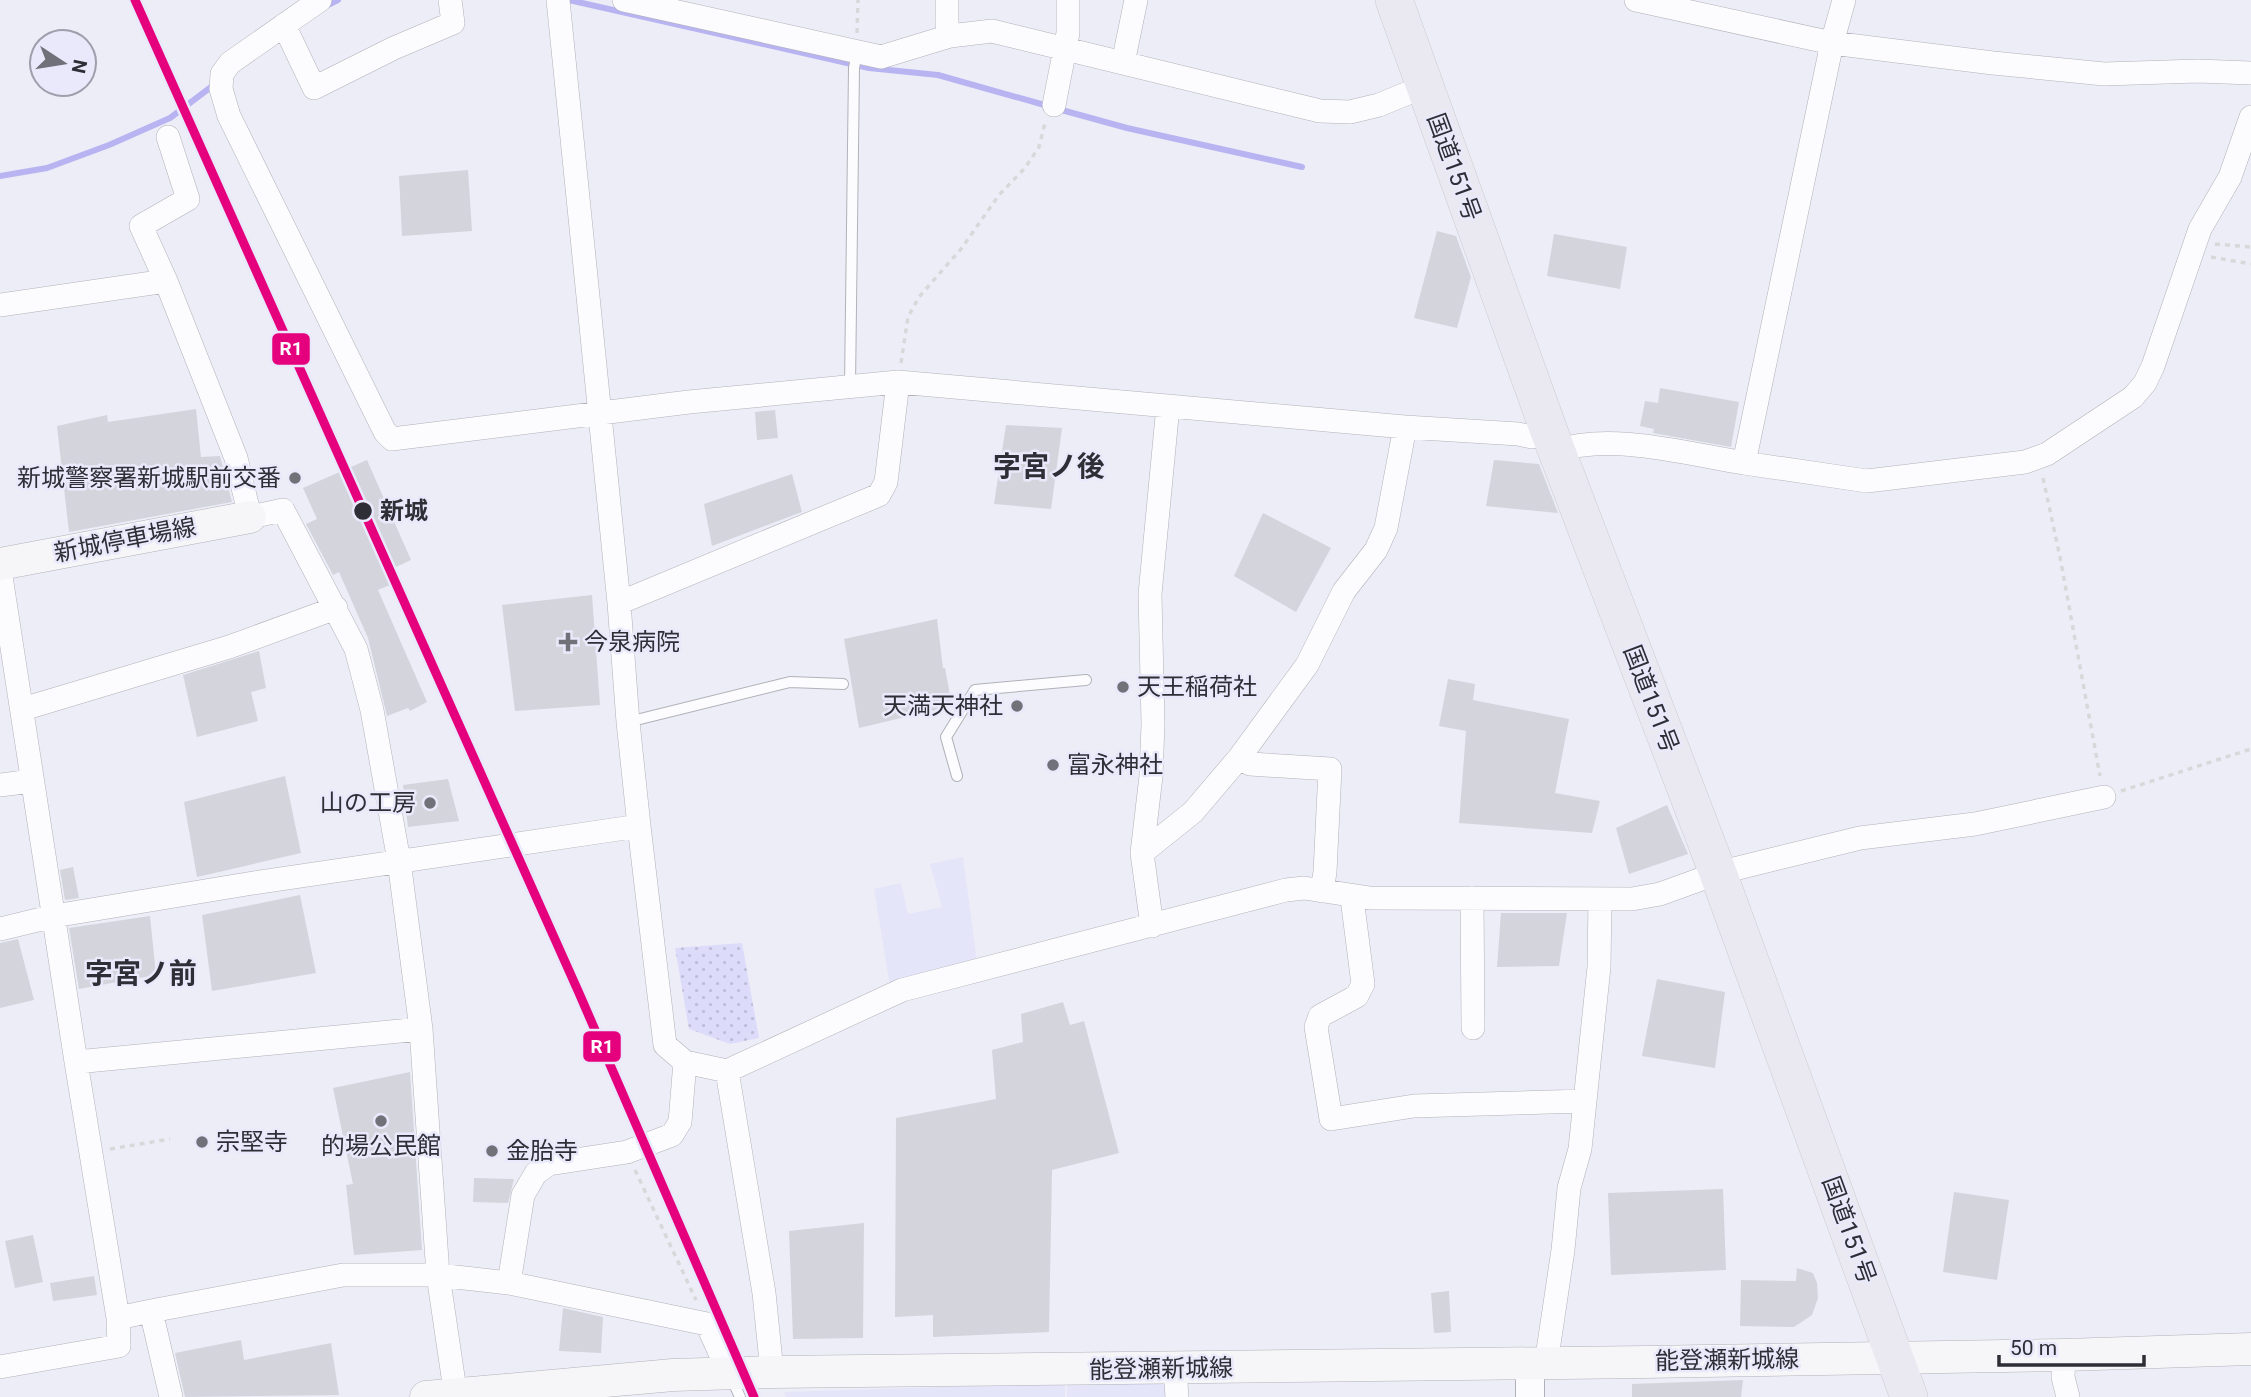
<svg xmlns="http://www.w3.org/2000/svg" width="2251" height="1397" font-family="Roboto,'Noto Sans JP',sans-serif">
<defs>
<pattern id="park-dots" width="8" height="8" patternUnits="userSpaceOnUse" patternTransform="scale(1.75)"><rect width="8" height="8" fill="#dcdcfa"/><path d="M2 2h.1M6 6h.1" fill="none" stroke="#bdbdd7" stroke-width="1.8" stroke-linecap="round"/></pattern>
</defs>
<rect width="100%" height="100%" fill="#ededf7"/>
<!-- built -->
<path fill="#e5e5fa" d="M963 857 977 962 890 986 874 889 901 883 908 914 942 907 930 864Z
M1067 1382H1168L1171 1397H1067Z
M1065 1383V1397H786L784 1392Z"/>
<!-- park -->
<path fill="url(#park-dots)" d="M742 943 759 1038 730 1044 689 1029 675 948Z"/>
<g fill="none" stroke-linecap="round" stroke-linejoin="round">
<!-- stream -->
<path stroke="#b8b4f1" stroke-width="6" d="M569 0 869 68 938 75 1048 106
M324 7 338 0
M1058 109 1127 128 1302 167
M0 176 47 168 109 145 170 118 215 84"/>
</g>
<!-- building -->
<path fill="#d4d4dd" d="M468 170 472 231 402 236 399 176Z
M1437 231 1456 236 1471 277 1457 328 1414 318Z
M1554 234 1627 247 1620 289 1547 276Z
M1660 388 1739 402 1731 447 1653 433 1654 429 1640 426 1645 401 1658 403Z
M196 409 201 457 220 456 232 502 69 532 57 426 107 415 108 422Z
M775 410 778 438 757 440 755 412Z
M1006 425 1062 428 1051 509 994 504Z
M367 460 411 560 385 572 390 585 378 590 427 702 410 711 408 708 387 716 368 638 339 572 333 575 306 524 317 519 303 488Z
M1494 460 1539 464 1558 513 1486 506Z
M792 474 802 512 712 546 704 504Z
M1263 513 1331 548 1296 612 1234 576Z
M592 595 600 705 515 711 502 605Z
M937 619 943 668H945L952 706 859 728 844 639Z
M259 651 266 688 251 692 258 721 197 737 183 675Z
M1448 679 1475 684 1473 700 1569 719 1555 793 1600 801 1592 833 1459 823 1466 731 1439 726Z
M285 776 301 853 197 877 184 802Z
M448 779 459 821 408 827 403 785Z
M1667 805 1688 854 1629 874 1616 828Z
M73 867 79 898 65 900 60 870Z
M300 895 316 973 212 991 202 915Z
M1501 913H1567L1559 966 1497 967Z
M150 916 156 975 79 989 69 928Z
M18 939 34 1000 0 1008V943Z
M1657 979 1725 992 1715 1068 1642 1056Z
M1063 1002 1070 1025 1084 1021 1119 1153 1052 1170 1049 1332 933 1337V1315L895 1317 896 1118 996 1099 992 1050 1023 1042 1021 1014Z
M410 1072 422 1250 354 1255 346 1185 353 1184 333 1088Z
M474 1178 514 1179 508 1203 473 1202Z
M1723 1189 1726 1270 1611 1275 1608 1193Z
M1954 1192 2009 1200 1997 1280 1943 1272Z
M864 1223 863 1338 793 1339 789 1231Z
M33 1235 43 1282 15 1288 5 1241Z
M1797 1268 1813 1273 1817 1283 1818 1298 1812 1315 1794 1327 1740 1326 1741 1280 1796 1281Z
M94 1276 97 1295 53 1301 50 1283Z
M1449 1291 1451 1332 1434 1333 1431 1293Z
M563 1308 603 1317 601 1353 559 1351Z
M241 1340 244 1360 331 1343 339 1395 185 1397 175 1353Z
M1743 1380 1741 1397H1632V1384Z"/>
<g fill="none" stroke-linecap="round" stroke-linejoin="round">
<defs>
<path id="service" d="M850 386 854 68 857 52
M628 722 790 682 843 684
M957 776 946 737 975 690 1086 680
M731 1377 740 1397"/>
<path id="minor" d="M320 0 230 63 222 74 221 89 229 116 385 432 392 439 689 402 898 382 1405 427 1518 434 1532 437 1549 431
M558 0 619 603 628 722 639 826
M624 0 881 57 950 36 992 31 1320 111 1350 112 1379 105 1425 86
M947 0V25L950 36
M1636 0 1832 43 1993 63 2104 74 2198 71 2251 73
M284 25 314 88 394 48 453 23 450 0
M1123 63 1136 0
M1054 105 1068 33V0
M168 137 188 199 141 226 166 281 236 458 250 517 283 510 356 649 372 710 399 861 421 1029 438 1275 456 1397
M0 305 166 281
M1557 451C1610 432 1688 454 1744 463L1832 43 1844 0
M1744 463 1867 481 2025 462 2047 454 2133 397 2145 383 2153 366 2200 229 2230 177 2251 117
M0 570 76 1062 118 1318 119 1346 0 1367
M619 603 879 495 886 482 898 382
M23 709 229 647 336 608
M1239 758 1250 764 1330 769 1325 872 1322 891
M0 785 32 781
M1142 853 1151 776 1153 724 1150 594 1168 406
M1354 896 1353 906 1363 984 1357 996 1320 1016 1316 1027 1331 1119 1414 1106 1585 1101
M1472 898 1473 1028
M1152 926 1142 853 1193 812 1239 758 1307 665 1344 591 1376 550 1386 528 1405 427
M0 929 54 916 247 884 639 826 665 1045 685 1062 727 1071 902 990 1286 890 1304 888 1370 898 1632 899 1660 894 1718 873 1860 838 1975 824 2104 797
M76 1062 421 1029
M727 1071 764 1293 772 1372
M509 1283 523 1195 536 1173 549 1164 627 1152 672 1135 680 1122 685 1062
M151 1311 343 1275H438L509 1283 707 1324 729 1373
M118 1318 151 1311 171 1397
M2064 1355 2063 1377 2068 1397
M1546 1364 1563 1250 1569 1188 1580 1149 1599 967 1600 899
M1175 1369 1177 1397"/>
<path id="tertiary" d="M1530 1364V1397"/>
<path id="secondary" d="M0 564 250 517
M426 1397 673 1375 772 1372 1645 1362 2064 1355 2251 1349"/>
<path id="trunk" d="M1394 0 1549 431 1718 873 1909 1397"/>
</defs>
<!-- service casing -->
<use href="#service" stroke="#b1b1b9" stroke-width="12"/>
<!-- minor casing -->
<use href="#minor" stroke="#b1b1b9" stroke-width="24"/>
<!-- tertiary casing -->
<use href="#tertiary" stroke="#b1b1b9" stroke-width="30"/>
<!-- secondary casing -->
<use href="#secondary" stroke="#b1b1b9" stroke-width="33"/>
<!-- trunk casing -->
<use href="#trunk" stroke="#cbcbd0" stroke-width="38"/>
<!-- path -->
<path stroke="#d8d8da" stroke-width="3.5" stroke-dasharray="5 5" stroke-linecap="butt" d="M857 33 858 0
M2215 244 2251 247
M2211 257 2251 264
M901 363 908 317 919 297 961 249 999 195 1025 168 1039 147 1045 123
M2043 478 2060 557 2100 776
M2121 791 2251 749
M110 1149 170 1139
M635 1170 696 1300"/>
<!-- service -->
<use href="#service" stroke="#fcfcfe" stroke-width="10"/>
<!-- minor -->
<use href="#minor" stroke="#fcfcfe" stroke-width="23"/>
<!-- tertiary -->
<use href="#tertiary" stroke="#fcfcfe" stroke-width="28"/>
<!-- secondary -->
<use href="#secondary" stroke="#f6f6f9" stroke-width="32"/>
<!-- trunk -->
<use href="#trunk" stroke="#eae9f1" stroke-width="37"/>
<defs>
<path id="rail-1" d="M135 0 579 993 754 1397"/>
</defs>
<!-- rail-1 casing -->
<use href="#rail-1" stroke="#e9e9fb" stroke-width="14"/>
<!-- rail-1 -->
<use href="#rail-1" stroke="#e5007d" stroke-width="9"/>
</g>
<!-- markers -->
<g fill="#71717a" stroke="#e9e9fb" stroke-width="2.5">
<circle cx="295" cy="478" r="7"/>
<path d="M564.5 631.5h7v7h7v7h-7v7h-7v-7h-7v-7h7z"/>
<circle cx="1123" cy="687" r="7"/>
<circle cx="1017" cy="706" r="7"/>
<circle cx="1053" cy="765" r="7"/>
<circle cx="430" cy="803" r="7"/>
<circle cx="381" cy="1121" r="7"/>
<circle cx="202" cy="1142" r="7"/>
<circle cx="492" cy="1151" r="7"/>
</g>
<circle fill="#2e2e36" stroke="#e9e9fb" stroke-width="2.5" cx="363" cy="511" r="10"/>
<g text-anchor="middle" stroke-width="5" stroke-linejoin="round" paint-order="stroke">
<!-- street labels -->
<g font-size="24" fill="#2e2e36" stroke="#e9e9fb">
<text transform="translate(1454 167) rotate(70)" y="8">国道151号</text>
<text transform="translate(125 540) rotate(-11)" y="8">新城停車場線</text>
<text transform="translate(1651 699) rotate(69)" y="8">国道151号</text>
<text transform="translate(1849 1230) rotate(70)" y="8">国道151号</text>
<text transform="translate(1727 1360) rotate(-1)" y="8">能登瀬新城線</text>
<text transform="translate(1161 1369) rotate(-1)" y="8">能登瀬新城線</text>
</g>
<!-- poi labels -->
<g font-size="24" fill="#2e2e36" stroke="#e9e9fb" text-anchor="start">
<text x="281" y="486" text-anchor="end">新城警察署新城駅前交番</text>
<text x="584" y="650">今泉病院</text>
<text x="1137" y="695">天王稲荷社</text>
<text x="1003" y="714" text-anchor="end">天満天神社</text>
<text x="1067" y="773">富永神社</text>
<text x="416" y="811" text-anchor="end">山の工房</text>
<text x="216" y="1150">宗堅寺</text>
<text x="381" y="1154" text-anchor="middle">的場公民館</text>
<text x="506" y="1159">金胎寺</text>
</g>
<!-- stop labels -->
<g font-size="24" font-weight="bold" fill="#2e2e36" stroke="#e9e9fb" text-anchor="start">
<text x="380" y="519">新城</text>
</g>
<!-- quarter labels -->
<g font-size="28" font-weight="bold" fill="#2e2e36" stroke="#e9e9fb">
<text x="1049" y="476">字宮ノ後</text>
<text x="141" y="983">字宮ノ前</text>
</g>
</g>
<g stroke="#e9e9fb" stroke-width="2.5">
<rect x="271" y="332" width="40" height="34" rx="7" fill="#e5007d"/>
<rect x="582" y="1030" width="40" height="33" rx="7" fill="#e5007d"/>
</g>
<g font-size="19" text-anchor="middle" font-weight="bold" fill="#fff">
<text x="291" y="355">R1</text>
<text x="602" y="1053">R1</text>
</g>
<!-- north arrow -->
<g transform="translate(63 63) rotate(102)"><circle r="33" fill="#e9e9fb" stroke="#9e9eac" stroke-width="2"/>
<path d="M0-5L12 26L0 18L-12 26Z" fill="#71717a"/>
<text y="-10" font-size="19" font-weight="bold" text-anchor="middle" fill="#2e2e36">N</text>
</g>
<!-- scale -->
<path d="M1999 1355v10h145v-10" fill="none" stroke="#2e2e36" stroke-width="3.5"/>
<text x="2010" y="1355" font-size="21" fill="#2e2e36" stroke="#e9e9fb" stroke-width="5" paint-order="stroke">50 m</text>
</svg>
